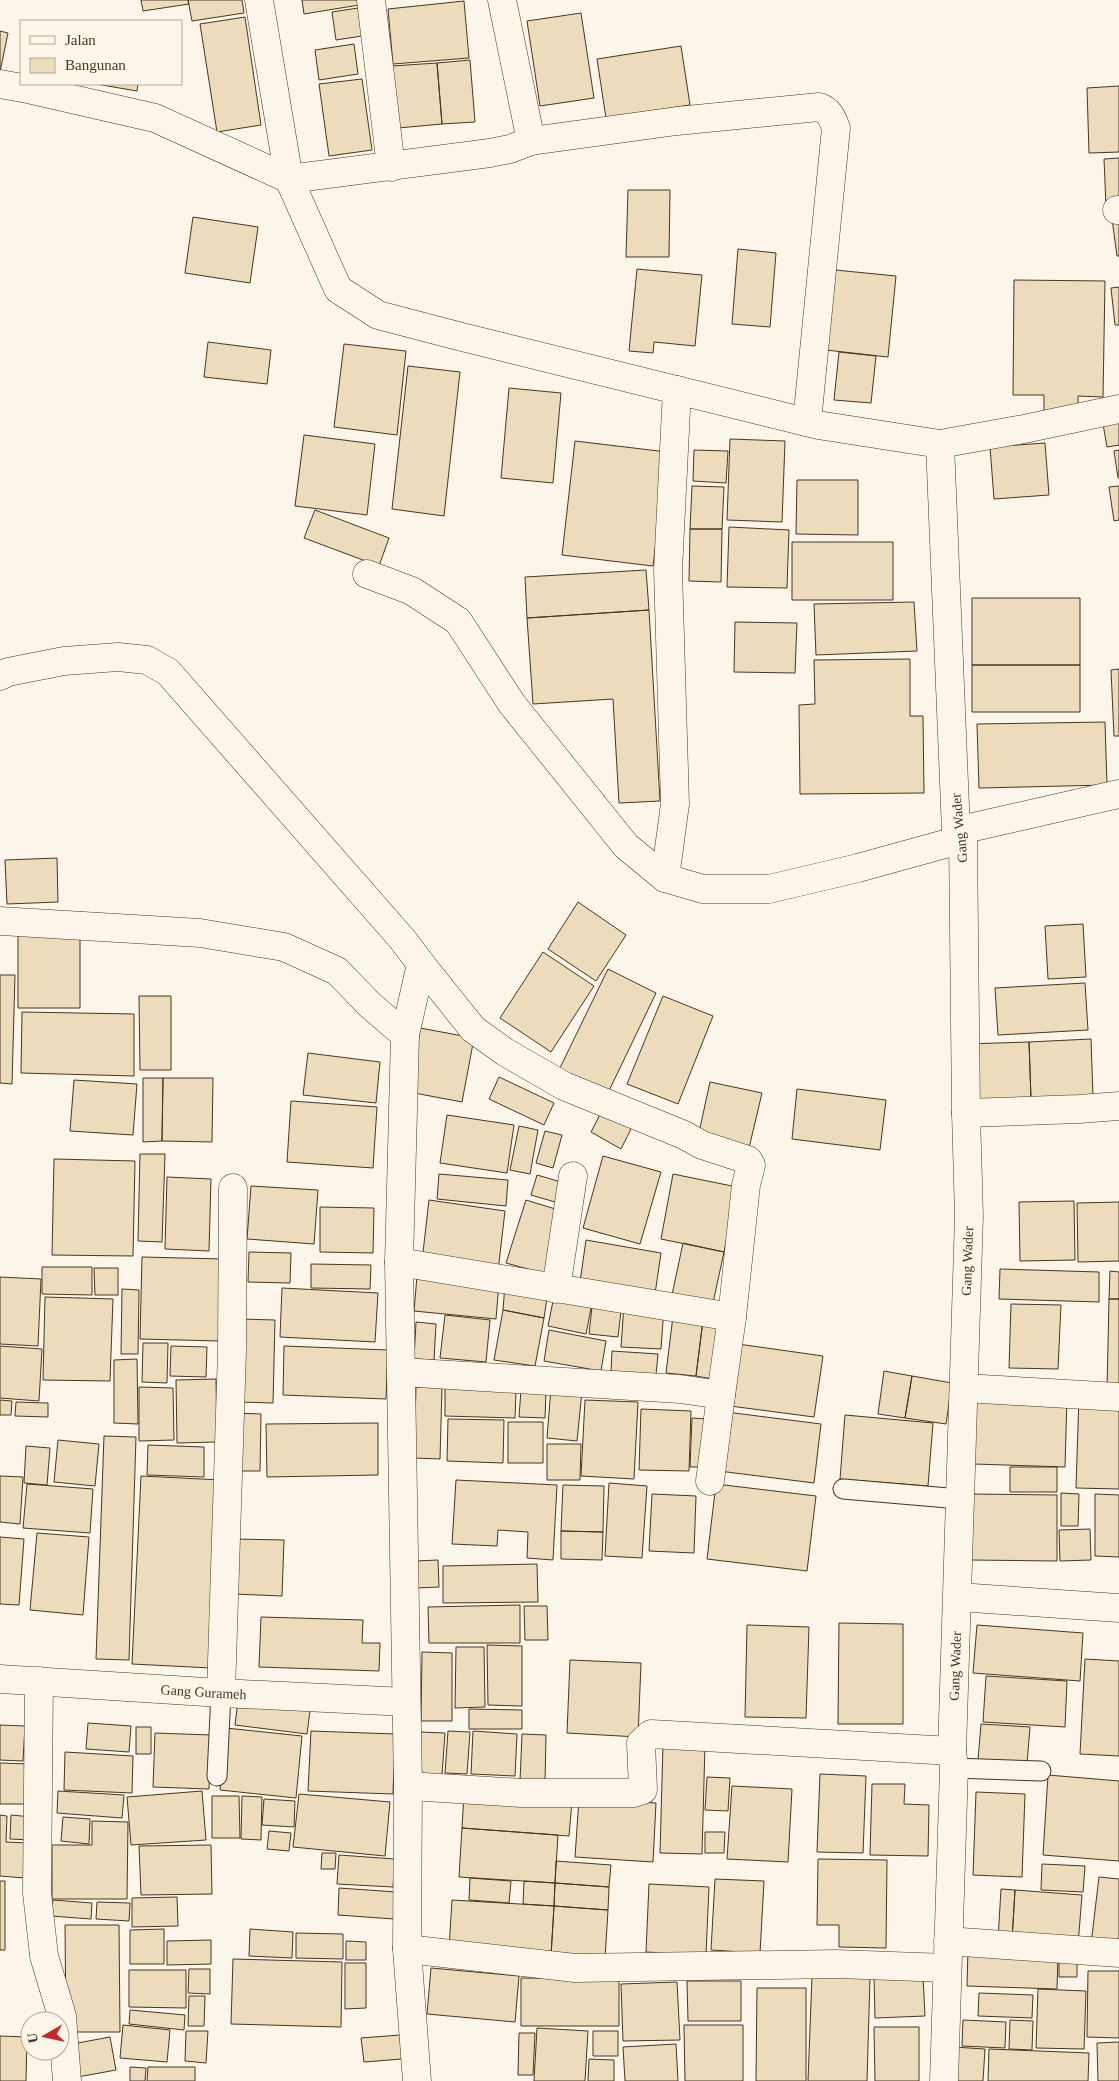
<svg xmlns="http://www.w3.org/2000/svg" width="1119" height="2081" font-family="Georgia,serif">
<rect width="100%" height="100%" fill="#fbf6e9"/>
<!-- building -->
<path fill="#ecdcbc" stroke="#4a3520" d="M141 0H188L189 4 143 11Z
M188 0H242L244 13 192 21Z
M302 0H358L359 5 304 14Z
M464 1 469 58 393 64 388 9Z
M358 8 362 36 336 40 332 12Z
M581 13 594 98 540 106 527 21Z
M245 17 261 125 217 132 200 24Z
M0 31 8 33 0 72Z
M354 44 358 74 319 80 315 50Z
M681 46 690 105 606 118 597 59Z
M470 60 475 122 442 124 437 63Z
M437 63 442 124 398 128 392 66Z
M362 79 372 150 329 156 319 84Z
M96 84H138L137 91Z
M1119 86V152L1089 153 1087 88Z
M1119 158V205L1106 206 1104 159Z
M628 190H670L669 257H626Z
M193 217 258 227 250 283 185 273Z
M1119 218V256H1117L1112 219Z
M738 249 776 253 770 327 732 324Z
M637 269 702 275 695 346 654 342 653 353 629 351Z
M825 269 896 276 888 357 817 349Z
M1014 280 1105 281 1103 397 1078 396V413H1044V395H1013Z
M1119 287V325H1115L1111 288Z
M208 342 271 350 267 384 204 377Z
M344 344 406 351 397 435 334 427Z
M839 352 876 356 871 403 834 400Z
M408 366 460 372 444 516 392 509Z
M509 388 561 393 553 483 501 478Z
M1119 422V445L1107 447 1103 424Z
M304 435 375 444 367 515 295 506Z
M730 439 785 441 782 522 727 520Z
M575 441 667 452 653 566 562 555Z
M1045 443 1049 495 994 499 990 447Z
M694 450 728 451 726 483 693 481Z
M1119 450V478H1118L1114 451Z
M797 480H858V535L796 534Z
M692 486 724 487 722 529H690Z
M1119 486V520L1114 521 1109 487Z
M315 510 389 538 379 566 304 538Z
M729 527 789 530 787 588 727 587Z
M690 529H722L721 582 689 581Z
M792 542H893V600H792Z
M646 570 649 610 527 618 525 577Z
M972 598H1080V665H972Z
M914 602 917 651 816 655 814 604Z
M649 610 660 801 619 803 613 699 533 704 527 618Z
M735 622 797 623 795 673 734 672Z
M910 659V716H923L924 793 800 794 799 705 815 704 814 660Z
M972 665H1080V712H972Z
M1119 669V736H1114L1111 670Z
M1105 722 1107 785 979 788 977 724Z
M57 858 58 902 7 904 5 860Z
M578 902 626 935 596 981 548 949Z
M1083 924 1086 977 1048 979 1045 926Z
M18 934H80V1008H18Z
M543 952 594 986 551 1052 500 1018Z
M608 969 656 993 606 1097 558 1072Z
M0 975H15L12 1084 0 1083Z
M1085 983 1088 1030 998 1035 995 988Z
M139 996H171V1070H140Z
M663 996 713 1016 678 1104 627 1084Z
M22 1012 134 1014V1076L21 1073Z
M420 1028 474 1038 462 1102 409 1092Z
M1091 1039 1093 1097 1031 1099 1029 1042Z
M1029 1042 1031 1099 969 1102 966 1044Z
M308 1053 380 1062 376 1103 303 1095Z
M499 1077 554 1103 544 1125 489 1099Z
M143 1078H163L162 1141 143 1142Z
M163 1078H213L212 1142 162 1141Z
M74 1080 137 1084 133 1135 70 1131Z
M710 1082 762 1093 749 1148 698 1137Z
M797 1089 886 1100 880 1150 792 1139Z
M291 1101 377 1107 373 1168 287 1162Z
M604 1107 634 1123 621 1149 591 1132Z
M447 1115 514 1125 507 1173 440 1163Z
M519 1126 538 1130 530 1174 510 1170Z
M545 1131 562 1135 553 1168 536 1163Z
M140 1154H165L162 1242 138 1241Z
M603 1156 661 1172 640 1244 583 1228Z
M54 1159 135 1161 133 1256 52 1255Z
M439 1174 508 1180 506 1206 437 1199Z
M673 1174 737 1187 724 1252 661 1239Z
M537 1175 568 1184 562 1204 531 1195Z
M167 1177 211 1179 209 1251 165 1249Z
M251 1186 318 1190 314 1244 247 1239Z
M429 1200 505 1211 498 1271 422 1261Z
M526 1200 565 1212 546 1274 506 1263Z
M1074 1201 1075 1260 1020 1261 1019 1202Z
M1119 1202V1261L1078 1262 1077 1203Z
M320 1207 374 1208 373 1253 320 1252Z
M586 1240 661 1253 654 1301 579 1289Z
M683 1243 724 1252 713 1303 672 1295Z
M249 1252 291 1253 290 1283 248 1282Z
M142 1257 223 1259 220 1341 140 1339Z
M311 1264 371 1265 370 1289 311 1288Z
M42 1267H92V1295L42 1294Z
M94 1268H118V1295H95Z
M1000 1269 1099 1272V1302L999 1299Z
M1110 1271 1119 1272V1299H1109Z
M417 1276 499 1283 496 1319 414 1311Z
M0 1277 41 1279 38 1346 0 1344Z
M505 1284 548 1291 544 1318 503 1310Z
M282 1288 378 1293 375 1342 280 1337Z
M122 1289 139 1290 138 1354H121Z
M555 1291 593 1298 586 1334 548 1326Z
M45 1297 113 1299 110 1381 43 1380Z
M593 1298 622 1302 618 1337 589 1334Z
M1109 1299H1119V1390H1107Z
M624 1304 664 1307 661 1349 621 1347Z
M1011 1304 1061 1305 1058 1369 1009 1368Z
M503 1310 544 1318 535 1366 494 1360Z
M445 1315 490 1320 486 1362 440 1358Z
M673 1316 703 1320 696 1376 666 1373Z
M239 1319 275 1320 273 1403 238 1402Z
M703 1320 724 1323 718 1380 696 1376Z
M416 1322 436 1324 434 1360 414 1359Z
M549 1330 606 1341 601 1371 544 1361Z
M143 1343H168L167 1383 142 1382Z
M738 1344 823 1356 814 1417 730 1406Z
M0 1346 42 1349 39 1401 0 1398Z
M171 1346 207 1347 206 1377 170 1376Z
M284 1346 388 1350 386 1399 283 1395Z
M612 1351 658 1354 656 1375 611 1372Z
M137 1359 138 1424 114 1423V1360Z
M884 1371 912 1376 905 1418 878 1414Z
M912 1376 952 1383 946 1424 905 1418Z
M216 1379 217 1442 177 1443 176 1380Z
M139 1387 173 1388 174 1440 139 1441Z
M416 1387H442L440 1459 414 1458Z
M445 1388 516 1391 515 1418 445 1416Z
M551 1388 582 1391 577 1441 547 1438Z
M521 1390 546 1391 545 1418 519 1417Z
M976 1396 1067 1398 1065 1467 974 1464Z
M1079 1396 1119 1397V1489L1076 1488Z
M0 1400 12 1401 11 1415H0Z
M585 1400 638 1402 634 1479 581 1476Z
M16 1402 48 1403V1417L15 1416Z
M641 1409 691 1411 689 1471 639 1470Z
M726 1412 821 1424 814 1483 719 1471Z
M232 1413 261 1414 260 1471H231Z
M845 1415 933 1423 928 1486 840 1479Z
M692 1418 708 1419 707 1467H690Z
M448 1419 504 1420 503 1463 447 1461Z
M508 1422H543V1463H508Z
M378 1423V1475L267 1477 266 1424Z
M104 1436 136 1437 129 1660 96 1659Z
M58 1440 99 1444 95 1486 54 1482Z
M547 1444H581L580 1480H547Z
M148 1445 204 1447V1477L147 1475Z
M26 1446 50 1448 47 1485 24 1483Z
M1010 1467H1057V1492H1010Z
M0 1476 23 1477 20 1524 0 1522Z
M141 1476 221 1480 211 1668 132 1664Z
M456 1480 557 1485 553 1560 527 1558 528 1532 498 1530 497 1546 452 1544Z
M609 1483 647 1486 642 1558 605 1556Z
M27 1484 93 1489 90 1533 23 1528Z
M716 1484 816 1496 807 1571 707 1559Z
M563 1485 604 1486 603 1532 561 1531Z
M1061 1493 1079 1494 1078 1526H1061Z
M652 1494 696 1496 694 1553 649 1551Z
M971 1494 1057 1495V1561L971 1560Z
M1095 1494 1119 1495V1557L1095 1556Z
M1090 1529 1091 1560 1060 1561 1059 1530Z
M561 1531 603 1532 602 1560 561 1559Z
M37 1533 89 1537 83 1615 30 1610Z
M0 1537 24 1539 19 1605 0 1604Z
M234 1539 284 1540 282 1596 233 1594Z
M438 1560 439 1587 416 1588 415 1561Z
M537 1564 538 1602 443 1603V1566Z
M520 1605V1643H429L428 1607Z
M524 1606H547L548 1640H525Z
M261 1617 363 1620 362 1643H380L379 1671 259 1667Z
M839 1623 903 1624V1724H838Z
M747 1625 809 1627 806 1718 745 1717Z
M977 1625 1083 1633 1080 1681 973 1673Z
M487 1645 522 1646V1706L488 1705Z
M456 1647H484L485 1707 455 1708Z
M422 1652 452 1653V1721H421Z
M1085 1659 1119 1661V1756L1080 1754Z
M570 1660 641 1663 638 1737 567 1733Z
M986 1676 1067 1681 1065 1727 983 1722Z
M238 1701 310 1711 307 1734 235 1725Z
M469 1709 522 1710V1729H469Z
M88 1723 131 1726 129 1752 86 1749Z
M981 1724 1030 1727 1027 1763 978 1760Z
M0 1725 25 1726 23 1761 0 1760Z
M136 1727H151V1754H136Z
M226 1728 302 1736 296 1798 220 1790Z
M311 1731 395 1734 393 1794 308 1791Z
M448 1731 470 1732 467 1774 445 1773Z
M473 1731 517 1734 515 1776 471 1774Z
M419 1732 445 1733 442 1775 417 1773Z
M155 1733 211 1735 209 1789 153 1787Z
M522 1734 546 1735 545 1782 520 1781Z
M663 1744 705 1745 702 1854 660 1853Z
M65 1752 133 1756 132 1793 64 1790Z
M0 1763 29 1764V1804H0Z
M820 1774 866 1776 863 1853 817 1852Z
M1048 1775 1119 1781V1861L1043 1855Z
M707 1777 730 1778 728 1811 705 1810Z
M872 1784H905L904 1804 929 1805 928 1856 870 1855Z
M732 1786 792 1789 788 1862 727 1859Z
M58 1791 124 1795 122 1818 57 1813Z
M202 1791 206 1840 131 1845 127 1797Z
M976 1792 1025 1794 1022 1877 973 1875Z
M299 1794 390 1802 385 1856 293 1847Z
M464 1794 572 1801 569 1836 462 1828Z
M212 1796H239L240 1838H212Z
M242 1796 262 1797 261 1840 241 1839Z
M264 1799 295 1801 294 1827 262 1825Z
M579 1799 656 1803 653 1862 575 1857Z
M0 1815 7 1816 6 1842 27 1843 25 1878 0 1876Z
M11 1815 32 1817 31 1840 10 1839Z
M63 1817 90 1819 89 1844 61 1841Z
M92 1821 128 1822 127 1899H52V1845H92Z
M462 1828 558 1835 555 1883 459 1877Z
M269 1831 291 1833 289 1851 267 1849Z
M705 1832H725L724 1853H705Z
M211 1845 212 1894 141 1895 139 1846Z
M322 1853H336L335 1869H321Z
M339 1855 395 1859 393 1887 337 1884Z
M818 1859 887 1860 886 1948 839 1947V1925H817Z
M556 1861 611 1865 609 1887 555 1883Z
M1042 1864 1085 1866 1083 1892 1041 1890Z
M1099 1877 1119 1879V1947L1091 1944Z
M470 1878 511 1881 509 1903 469 1900Z
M715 1879 764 1881 760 1953 711 1950Z
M0 1881H5V1950H0Z
M524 1881 555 1883 554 1906 523 1904Z
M555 1883 609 1887 608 1910 554 1906Z
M649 1884 709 1887 706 1955 646 1952Z
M339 1888 396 1892 394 1919 338 1915Z
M1001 1889 1015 1890 1012 1940H998Z
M1015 1890 1082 1895 1078 1945 1012 1940Z
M177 1897 178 1926 132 1927V1898Z
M53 1900 92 1903 91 1919 51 1916Z
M452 1900 554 1906 551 1956 449 1949Z
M97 1902 130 1903 129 1921 96 1919Z
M554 1906 608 1910 605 1959 551 1956Z
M65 1925H119L120 2032H66Z
M164 1929V1964H130V1930Z
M250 1929 293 1932 292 1958 249 1956Z
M296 1933 343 1934V1959L296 1958Z
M211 1940V1964L167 1965V1941Z
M346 1941 366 1942V1960H346Z
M968 1949 1058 1952 1057 1989 967 1986Z
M1059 1952H1077V1977H1059Z
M233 1959 342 1962 341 2027 231 2024Z
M345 1963H366V2008L345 2009Z
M431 1968 519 1976 515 2022 427 2014Z
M189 1969H210V1994L188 1993Z
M129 1970H186V2008L129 2007Z
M1088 1971H1119V2038L1087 2037Z
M812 1976 870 1978 867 2081H808Z
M923 1976 925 2016 875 2018 874 1977Z
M521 1978 619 1979V2026H521Z
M687 1981H741V2021H688Z
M677 1982 680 2040 623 2041 621 1984Z
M757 1988H806V2081H756Z
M1038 1989 1086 1991 1084 2049 1036 2048Z
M979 1993 1033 1995 1032 2018 978 2016Z
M189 1996H205L204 2026H188Z
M130 2010 185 2015 184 2030 129 2024Z
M963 2020 1006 2022 1005 2048 962 2046Z
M1010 2020 1033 2021 1032 2050 1009 2049Z
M123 2025 170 2030 167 2062 120 2058Z
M684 2025H743V2081H685Z
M874 2027H919V2081H875Z
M537 2028 588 2031 585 2081H534Z
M186 2031H208L206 2063 185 2061Z
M593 2031H618V2056H593Z
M519 2033H535L533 2075H518Z
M400 2035 402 2059 364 2062 361 2038Z
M0 2036 27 2037 26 2081H0Z
M110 2037 116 2070 72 2078 67 2045Z
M1119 2042V2081H1098L1097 2043Z
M676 2044 678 2081H625L623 2047Z
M954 2047 985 2049 983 2081H952Z
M989 2049 1089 2053 1088 2081H988Z
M589 2059 614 2060V2081H588Z
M130 2067 146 2068 145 2081H130Z
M148 2067H195V2081H147Z"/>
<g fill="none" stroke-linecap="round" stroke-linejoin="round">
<defs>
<path id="lane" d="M843 1489 960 1499
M954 1768 1041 1771
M217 1776 221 1693"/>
<g id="street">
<path d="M259 0 289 179 338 289 378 315 458 336 818 425 940 444 1024 429 1119 409"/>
<path d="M371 0 391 167"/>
<path d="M0 84 28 89 155 118 289 179 490 153 510 149 531 141 502 0"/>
<path d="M531 141 677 121 819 107C830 111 832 118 836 128L807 422"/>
<path d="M1117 210H1119"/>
<path d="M940 444 956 831 963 839 966 1113 969 1216 952 1751 954 1768 944 2081"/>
<path d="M367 574 412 591 458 621 512 704 626 846 665 878 703 889H769L858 868 963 839"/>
<path d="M0 676 8 672 64 661 118 657 147 660 168 672 403 940 421 964 405 1035"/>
<path d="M956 831 1119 794"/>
<path d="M665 878 675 804 668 570 677 390"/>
<path d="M0 921 200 933 284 947 337 971 370 1005 405 1035 399 1262 408 1786 407 1949 417 2081"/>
<path d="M966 1113 1079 1109 1119 1106"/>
<path d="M399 1262 732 1317 746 1185 751 1165 748 1160 702 1145 684 1135 564 1086 505 1052 473 1029 421 964"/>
<path d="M556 1289 573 1176"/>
<path d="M401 1372 680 1389 721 1395 732 1317"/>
<path d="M964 1388 1119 1397"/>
<path d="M710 1481 721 1395"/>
<path d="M958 1597 1119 1608"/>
<path id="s1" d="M0 1679 221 1693 406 1702"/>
<path d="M39 1681 37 1893 44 1956 62 2016 67 2081"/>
<path d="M221 1693 232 1351 233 1188"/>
<path d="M408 1786 522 1793H633L643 1790 641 1743 651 1734 952 1751"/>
<path d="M948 1941 1119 1953"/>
<path d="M407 1949 575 1968 837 1964 947 1968"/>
</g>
</defs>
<!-- lane casing -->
<use href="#lane" stroke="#4a3520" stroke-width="21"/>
<!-- street casing -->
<use href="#street" stroke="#4a3520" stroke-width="29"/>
<!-- lane -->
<use href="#lane" stroke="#fbf6e9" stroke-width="19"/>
<!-- street -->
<use href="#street" stroke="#fbf6e9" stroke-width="28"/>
</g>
<g text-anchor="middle" stroke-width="4" stroke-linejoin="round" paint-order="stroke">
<!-- street labels -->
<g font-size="14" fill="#4a3520" stroke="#fbf6e9">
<text transform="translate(959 828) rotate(-96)" y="5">Gang Wader</text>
<text transform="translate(967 1261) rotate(-88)" y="5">Gang Wader</text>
<text transform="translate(955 1666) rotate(-88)" y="5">Gang Wader</text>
<text dy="5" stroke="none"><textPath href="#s1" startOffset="204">Gang Gurameh</textPath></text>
</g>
</g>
<!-- legend -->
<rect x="20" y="20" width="162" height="65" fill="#fbf6e9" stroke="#b4a999"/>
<rect x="30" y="36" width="25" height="8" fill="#fbf6e9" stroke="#b4a999"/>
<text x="65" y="45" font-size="15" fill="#4a3520">Jalan</text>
<rect x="30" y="58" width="25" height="15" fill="#ecdcbc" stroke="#b4a999"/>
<text x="65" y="70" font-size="15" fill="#4a3520">Bangunan</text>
<!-- north arrow -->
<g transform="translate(45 2036) rotate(261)"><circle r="24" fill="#fbf6e9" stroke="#b4a999"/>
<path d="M0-4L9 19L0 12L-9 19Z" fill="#c62828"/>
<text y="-8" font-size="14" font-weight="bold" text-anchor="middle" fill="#4a3520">U</text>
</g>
</svg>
